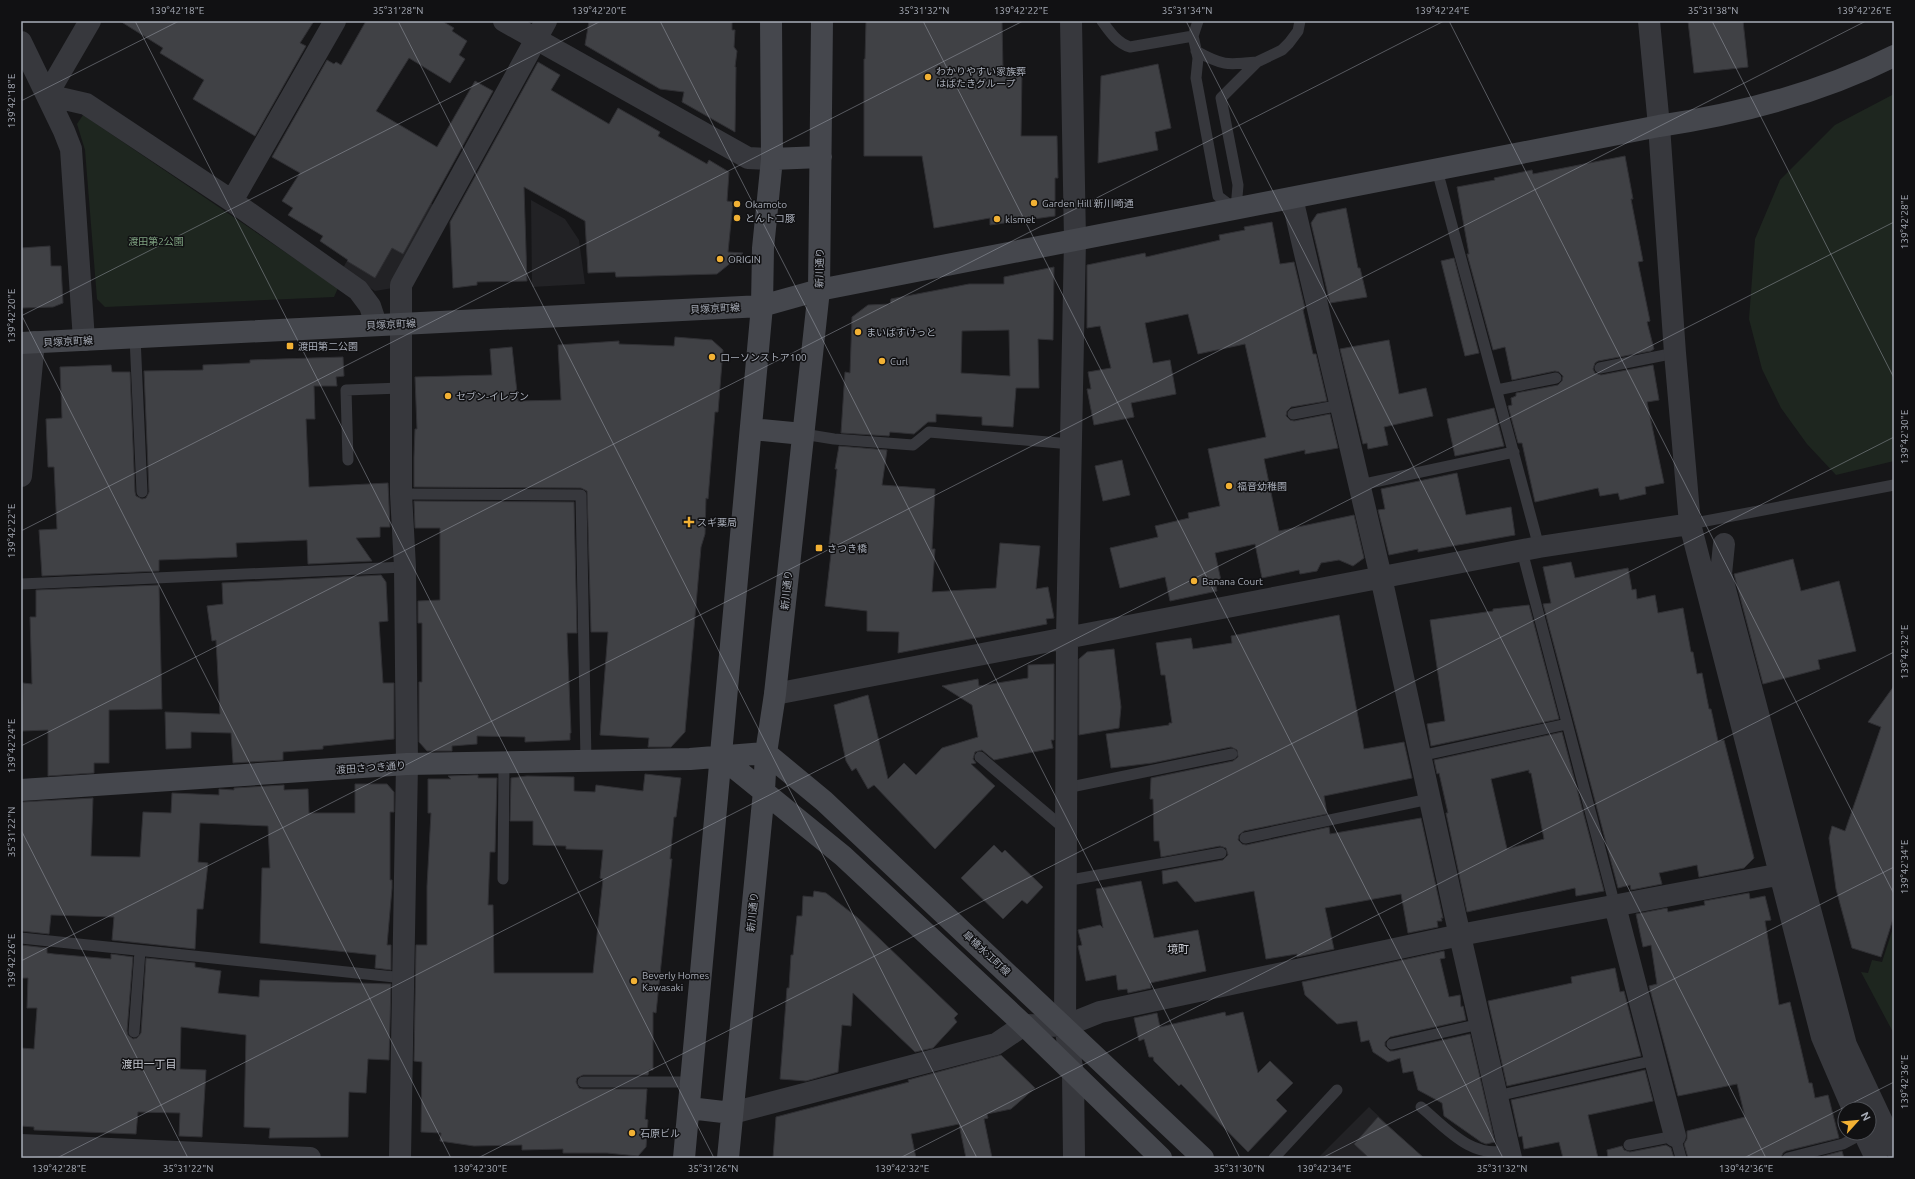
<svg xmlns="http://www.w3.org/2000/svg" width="1915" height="1179" font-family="Ubuntu,'Noto Sans JP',sans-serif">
<rect width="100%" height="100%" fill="#161618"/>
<!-- built -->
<path fill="#222225" d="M390 181 436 206 393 288 375 291 342 270Z
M531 200 565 219 579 240 585 284 532 287Z
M1369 1107 1423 1158H1318Z"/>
<!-- green -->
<path fill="#1e261f" d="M1894 94V461L1836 475 1807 444 1781 408 1762 369 1749 319 1755 239 1780 180 1835 125Z
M83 115 338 288 334 297 105 307 97 299 85 150 77 124Z
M1894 925V1034L1861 972 1868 973 1872 960 1882 962Z"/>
<!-- building -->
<path fill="#404145" stroke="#303034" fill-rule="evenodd" d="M120 21H314L300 43 306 46 255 136 193 99 204 80 160 53 163 48Z
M366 21H442L454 28 452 31 467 41 459 55 465 59 450 83 409 58 376 111 437 147 475 81 493 91 403 254 392 248 375 278 347 261 348 260 320 241 323 236 288 215 293 208 282 201 300 173 272 157 327 60 334 64 336 62 341 65Z
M589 21H732V30H735L734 47 737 51 735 67H736L735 132 682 102 684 92 660 89 585 45Z
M866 21H1002L1003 70H1022L1021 136H1057L1058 178H1055V216L990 225V218L934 228 922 156H864V59H865Z
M1688 21H1743L1748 67 1694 73Z
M538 62 560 75 551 90 609 124 618 108 660 132 658 136 707 164 709 160 729 172 727 201 733 202 728 252 743 253 717 274 616 277 615 272 588 273 585 221 524 187 527 281 477 282V285L453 288 450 222Z
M1158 64 1171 128 1155 132 1158 150 1098 163 1101 76Z
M1625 156 1633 199H1631L1643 261 1638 262 1650 321 1647 322 1654 349 1651 351 1598 361 1595 363 1593 369 1595 373 1601 375 1653 365 1659 400 1647 402 1664 483 1645 487 1646 494 1620 500 1618 493 1600 496 1598 488 1535 502 1522 443H1518L1508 406 1512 405 1511 398 1516 396V393L1558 385 1562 381 1563 376 1559 372 1555 371 1512 380 1505 347 1493 350 1467 254H1469L1457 187 1495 180 1494 178 1532 170 1533 174Z
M1346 208 1358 268H1360L1367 297 1330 303 1311 223 1317 214Z
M1272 222 1280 264 1294 262 1305 308 1303 310 1313 354H1316L1327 401 1291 407 1287 411 1286 416 1290 420 1294 421 1330 414 1338 448 1305 454V450L1264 459 1279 531 1354 515 1364 558 1353 566 1339 560 1321 563 1317 571 1300 574 1299 570 1262 578 1255 544 1215 553 1222 585 1216 586 1217 591 1170 601 1165 577 1120 588 1110 548 1158 537 1155 526 1189 518 1188 513 1220 506 1208 449 1266 437 1245 344 1198 354 1188 314 1145 323 1153 363 1170 360 1176 394 1131 403 1134 417 1094 425 1087 389H1091L1088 372 1111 368 1100 326 1087 328V265L1145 253 1146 257 1220 240 1219 235 1245 230 1244 227Z
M50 246 51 266H61L63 303 53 307 21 308V248Z
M1454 258 1479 353 1465 356 1441 261Z
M1054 267 1053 340 1038 339 1039 388H1016L1013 427 982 425V417L936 414V422H928L914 434 890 432 889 436 841 433 845 372 850 373 852 317 868 305 890 304 891 299 969 284H1004V277ZM1009 330 1010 376 961 373 962 331Z
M675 337 712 340 723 350 718 412H715L708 499 706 498 705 534 701 547 685 732 671 747H648L649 738 600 735 608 632H591L587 491 581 488 414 487V457L415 429H417L415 377 492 375 490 349 512 347 518 401 561 400 558 345 619 341V344L674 346Z
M1389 340 1399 394 1426 388 1433 416 1384 427 1388 445 1368 449 1367 443 1363 444 1340 349Z
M343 357 344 376 336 377 337 386H314L315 419H306L309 487 388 483 390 527H380V537L356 538 372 561 308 564 307 540 236 543 237 557 159 560V571L42 576 39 530 57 529 54 467H48L46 419 62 418 60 367 111 365 112 372H130L135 492 136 496 142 499 146 498 149 492 144 371 203 370V365L250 363V360Z
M1494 408 1504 446 1455 456 1447 419Z
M839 446 887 450 882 485 935 489 932 549H935L932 592 996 588 1000 543 1040 546 1036 589 1048 587 1054 618 1046 619 1047 624 898 653 899 632 867 631V611L825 606 832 545 829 544 837 469H835Z
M1122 460 1130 495 1103 501 1095 466Z
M1457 473 1466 515 1511 507 1515 535 1418 552V549L1389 555 1378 510 1385 509 1381 489Z
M414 501 574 502 577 633H567L571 733H570V740L525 742V737L477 736V744L452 746V751H427L419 742V682H422V623H418V601L440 600V528H415Z
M1793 559 1801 591 1839 581 1856 651 1818 660 1820 669 1763 684 1734 574Z
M1571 562 1575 578 1628 568 1632 590 1636 589 1637 599 1655 595 1658 613 1683 608 1691 652H1693L1697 674 1702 673 1709 709H1711L1718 741 1724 740 1754 858 1744 868 1699 877 1697 865 1659 873 1662 884 1631 890 1630 885 1618 888 1543 604 1551 603 1543 567Z
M381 575 386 582 388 621 379 622 383 683H394V739L323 746V749L283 752V760L233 763 231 733 191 732V748L166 749 165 712 220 714 216 640 212 641 207 606 223 604 222 583Z
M159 585 162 709 109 710V763H94V773L48 776V730L22 731 23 683 32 684 30 617H36V590Z
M1529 605 1559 719 1431 746 1427 724 1445 721 1430 620 1493 611V609Z
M1339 615 1364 749 1404 742 1412 778 1324 796 1327 814 1244 831 1239 835 1238 840 1242 844 1246 845 1329 827 1330 834 1421 818 1443 918H1441L1442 921H1437L1438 927 1408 933 1401 894 1325 908 1334 949 1297 957V954L1266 959 1254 891 1195 902 1177 881 1163 884 1162 871 1223 860 1228 855 1226 848 1220 846 1161 857 1159 841H1154L1153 799H1150L1151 778 1233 761 1238 757 1237 750 1231 747 1152 763 1111 768 1106 734 1169 725V723H1172L1165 675H1161L1156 643 1191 638 1193 649 1232 643 1231 636Z
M1114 649 1121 707 1119 728 1079 735V659L1087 652Z
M1054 664V740H1051L1053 748 994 760 982 750 975 752 973 759 976 763 971 764 995 786 935 849 874 785 868 789 856 768 852 771 846 761 834 705 868 695 888 779 904 763 916 775 942 748 978 737 972 705 942 686 978 679 979 686 1028 678V665Z
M1894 686V916L1881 957 1852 948 1836 889 1829 838 1832 826 1845 831 1881 727 1868 722Z
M1562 732 1604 891 1576 896 1575 888 1467 912 1446 813H1448L1439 773 1437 774 1434 760ZM1529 770V773H1531L1544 839 1507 849 1491 779Z
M645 774 681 778 676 817H674L670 859H672L656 1013 653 1012V1070H649L648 1075H583L577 1078 576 1082 579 1088 583 1089H647L645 1119 648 1120 646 1147 638 1156 607 1153H563V1149L522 1150V1145L474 1146 440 1141 441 1133 421 1132 422 1062 414 1061 416 945H427V886L431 813H428V779H451L448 776 474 775H478V778H497L495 852H490L488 905H493L494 973H593L603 879 600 878 603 850 566 849V846L533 845V821H510L511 778 527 776 574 777V791L595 792 596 785 643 791Z
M355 784H387L394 792V812H390V880H392V888L387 945H391V970L375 968 376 955 260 943 262 868H270L268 826 200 823 198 862 208 863 203 909H197L195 949 112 940 114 917 51 915 49 934 21 931V802L93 798 91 856 140 857 143 812 171 813 172 793 219 795V789L234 790V788L284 785V790L308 789 309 813H355Z
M994 845 1002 853 1005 850 1043 887 1027 904 1022 900 1003 919 961 878Z
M1141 881 1154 938 1198 930 1206 971 1150 983 1151 988 1128 993 1127 989 1118 990 1116 975 1086 981 1078 946 1082 945 1078 930 1100 925 1103 928 1096 889Z
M814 891 826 893 858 918 958 1014 954 1018 957 1022 933 1048 915 1052 853 993 851 1026 842 1025 838 1072 806 1081 780 1079 787 988H789L791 955H793L797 916H802L803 896 813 897Z
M1749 893 1750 899 1765 896 1771 920 1765 921 1779 1005 1790 1002 1809 1083H1812L1815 1098 1828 1095 1839 1138 1786 1151 1783 1153 1781 1158H1688L1684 1144 1687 1139V1131L1745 1117 1737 1084 1678 1096 1649 986 1657 984 1651 945 1643 947 1636 914 1667 908 1668 912 1705 905 1704 901Z
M21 945 47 948V953L54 954 111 959V954L133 957 127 1031 128 1035 133 1039 137 1038 141 1033 146 958 195 963V967L221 971 218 993 259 997 260 980 391 984 389 1060 368 1059 366 1093 349 1092 348 1137 269 1138 270 1128 244 1127 246 1035 181 1027 180 1069 206 1070 202 1137 179 1136 180 1113 138 1112 136 1134 34 1130V1127L21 1126V1048L34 1049 37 1008H27L28 978H21Z
M1444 951 1445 958 1440 959 1449 997 1460 995 1461 1007 1463 1006 1466 1020 1390 1037 1385 1042V1046L1390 1051H1394L1470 1034 1495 1142 1486 1144 1481 1142 1444 1116 1442 1103 1418 1090 1413 1071 1403 1073 1400 1058 1388 1062 1373 1052 1369 1040 1361 1042 1357 1021 1337 1024 1305 995 1302 982Z
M1615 968 1620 992 1624 991 1641 1056 1507 1086 1488 1001 1572 983 1571 977Z
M1225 1012 1226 1016 1243 1012 1258 1073 1270 1061 1293 1083 1276 1100 1287 1111 1248 1152 1181 1084 1179 1086 1154 1061 1153 1057H1149L1144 1039 1139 1041 1134 1018 1157 1013 1160 1027Z
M1001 1055 1035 1088 1011 1109 987 1114 988 1118 984 1119 992 1158H966L959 1124 911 1134 916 1158H773L776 1117 909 1082 908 1080Z
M1645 1070 1653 1101 1588 1115 1598 1158H1563L1559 1142 1524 1149 1522 1136 1519 1137 1511 1100Z
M1378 1117 1424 1158H1369L1354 1144Z
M1666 1145 1671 1148 1674 1158H1608L1607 1150 1622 1146 1624 1150 1630 1152Z
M1842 1151 1844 1158H1816Z"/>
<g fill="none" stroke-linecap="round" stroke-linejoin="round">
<!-- lane -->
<path stroke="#37383d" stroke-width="11" d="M1102 21C1110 32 1117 43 1130 47L1193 36
M1198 21 1193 36 1198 58 1196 78 1218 196 1235 209
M1196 51C1223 66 1227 65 1257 62
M1437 170 1539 547
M1236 209 1238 185 1221 98 1257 62 1282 50 1289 43 1298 31 1300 21
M135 337 142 492
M1600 368 1675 353
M1497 390 1556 378
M1293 414 1341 405
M803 434 834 439 913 445 929 432 1071 444
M348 460 346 390 401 388
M1360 485 1514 452
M401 494 581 495 586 761
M1690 524 1894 485
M1522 551 1615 906
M21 584 405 567
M1420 756 1567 724
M980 757 1066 830
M1066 788 1232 754
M1245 838 1429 799
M503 879 504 762
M1065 881 1221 853
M21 938 404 978
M134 1032 140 951
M1392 1044 1480 1024
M583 1082H690
M1497 1096 1655 1060
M1421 1107C1446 1128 1472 1160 1509 1150
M1629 1145 1675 1136 1681 1158
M1274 1158 1337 1090
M1788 1158 1843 1144 1864 1133"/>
<!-- street -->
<path stroke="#37383d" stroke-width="22" d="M90 21 47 95 86 104 232 201 358 290 370 306 376 324
M504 21 748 158 772 159
M1071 21 1075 240 1067 638 1065 1026 1073 1073 1074 1158
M1649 21 1659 126 1675 353 1690 524 1822 1037 1853 1109
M21 42 64 131 71 149 84 340
M1292 198 1381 577 1455 914 1511 1158
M232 201 335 21
M21 476 34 342
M1724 544 1721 574 1846 1045 1894 1147
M775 694 1539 547 1690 524
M1615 906 1675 1136
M732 1113 996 1044 1024 1025 1065 1026 1100 1012 1460 935 1781 874
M1864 1133 1876 1158
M21 1145 310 1158
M400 1158 407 764 405 567 401 494V285L546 21"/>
<!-- secondary -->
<path stroke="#45474d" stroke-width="22" d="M772 159 821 157
M21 343 762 306 819 290 1659 126C1740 114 1820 93 1894 56
M751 429 803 434
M766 753 824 801 1203 1158
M721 757 843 856 1024 1025 1161 1158
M21 790 407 764 690 759 766 753
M689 1108 732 1113
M684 1158 762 306 763 248 772 159 771 21
M728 1158 764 791 766 753 775 694 819 290 822 21"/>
</g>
<!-- ticks -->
<path fill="none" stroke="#a8adb8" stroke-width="1" stroke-opacity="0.45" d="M135 21 714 1158M398 21 977 1158M660 21 1240 1158M923 21 1503 1158M1186 21 1766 1158M1449 21 1894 894M1712 21 1894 378M21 101 179 21M21 314 451 1158M21 316 601 21M21 531 1023 21M21 746 1444 21M21 830 188 1158M21 961 1866 21M57 1158 1894 222M478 1158 1894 437M900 1158 1894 652M1322 1158 1894 867M1744 1158 1894 1082"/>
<!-- markers -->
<g fill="#f2b134" stroke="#111113" stroke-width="1.5">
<circle cx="928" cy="77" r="4"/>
<circle cx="1034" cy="203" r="4"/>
<circle cx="737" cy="204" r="4"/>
<circle cx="737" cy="218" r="4"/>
<circle cx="997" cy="219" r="4"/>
<circle cx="720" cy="259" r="4"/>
<circle cx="858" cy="332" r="4"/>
<rect x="286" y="342" width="8" height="8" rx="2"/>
<circle cx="712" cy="357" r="4"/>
<circle cx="882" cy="361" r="4"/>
<circle cx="448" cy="396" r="4"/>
<circle cx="1229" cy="486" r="4"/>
<path d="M687 516h4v4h4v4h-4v4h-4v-4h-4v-4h4z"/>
<rect x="815" y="544" width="8" height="8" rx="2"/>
<circle cx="1194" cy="581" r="4"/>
<circle cx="634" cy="981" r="4"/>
<circle cx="632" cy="1133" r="4"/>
</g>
<g text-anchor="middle" stroke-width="3" stroke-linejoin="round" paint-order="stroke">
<!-- poi labels -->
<g font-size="10" fill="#a8adb8" stroke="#111113" text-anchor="start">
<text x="936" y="75">わかりやすい家族葬<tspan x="936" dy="12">はばたきグループ</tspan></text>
<text x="1042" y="207">Garden Hill 新川崎通</text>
<text x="745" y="208">Okamoto</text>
<text x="745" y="222">とんトコ豚</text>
<text x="1005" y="223">klsmet</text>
<text x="728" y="263">ORIGIN</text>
<text x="866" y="336">まいばすけっと</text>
<text x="298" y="350">渡田第二公園</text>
<text x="720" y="361">ローソンストア100</text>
<text x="890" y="365">Curl</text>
<text x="456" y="400">セブン-イレブン</text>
<text x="1237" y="490">福音幼稚園</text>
<text x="697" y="526">スギ薬局</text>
<text x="827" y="552">さつき橋</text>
<text x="1202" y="585">Banana Court</text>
<text x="642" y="979">Beverly Homes<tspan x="642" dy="12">Kawasaki</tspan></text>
<text x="640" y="1137">石原ビル</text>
</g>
<!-- park labels -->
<g font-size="10" fill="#7fa381" stroke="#111113">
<text x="156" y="245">渡田第2公園</text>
</g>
<!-- street labels -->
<g font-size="10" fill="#a8adb8" stroke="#111113">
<text transform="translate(819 268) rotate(-89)" y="4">新川通り</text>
<text transform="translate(715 308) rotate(-3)" y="4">貝塚京町線</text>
<text transform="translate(391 324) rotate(-3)" y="4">貝塚京町線</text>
<text transform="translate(68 341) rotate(-3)" y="4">貝塚京町線</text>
<text transform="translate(786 590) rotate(-84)" y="4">新川通り</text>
<text transform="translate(371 767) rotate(-4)" y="4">渡田さつき通り</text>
<text transform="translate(752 912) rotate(-84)" y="4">新川通り</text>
<text transform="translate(987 953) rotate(43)" y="4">皐橋水江町線</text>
</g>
<!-- neighbourhood labels -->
<g font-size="11" fill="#c9ccd4" stroke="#111113">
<text x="1178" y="953">境町</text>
<text x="149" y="1068">渡田一丁目</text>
</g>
</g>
<!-- border -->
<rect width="1915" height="1179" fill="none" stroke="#111113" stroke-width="44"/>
<!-- north arrow -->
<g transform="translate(1857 1121) rotate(63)"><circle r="19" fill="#111113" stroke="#4d4f55"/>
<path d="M0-3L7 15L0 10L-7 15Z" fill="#f2b134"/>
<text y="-6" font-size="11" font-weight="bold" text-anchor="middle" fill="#a8adb8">N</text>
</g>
<rect x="22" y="22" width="1871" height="1135" fill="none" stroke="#a8adb8" stroke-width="1.5"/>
<g font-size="10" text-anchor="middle" fill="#a8adb8">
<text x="177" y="14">139°42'18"E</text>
<text x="398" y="14">35°31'28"N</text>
<text x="599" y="14">139°42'20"E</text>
<text x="924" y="14">35°31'32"N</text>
<text x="1021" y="14">139°42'22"E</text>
<text x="1187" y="14">35°31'34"N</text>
<text x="1442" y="14">139°42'24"E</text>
<text x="1713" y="14">35°31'38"N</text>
<text x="1864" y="14">139°42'26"E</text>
<text transform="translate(11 101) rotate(-90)" y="4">139°42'18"E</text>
<text transform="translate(1904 222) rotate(-90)" y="4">139°42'28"E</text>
<text transform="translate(11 316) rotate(-90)" y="4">139°42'20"E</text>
<text transform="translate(1904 437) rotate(-90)" y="4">139°42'30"E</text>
<text transform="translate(11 531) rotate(-90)" y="4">139°42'22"E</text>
<text transform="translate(1904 652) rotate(-90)" y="4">139°42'32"E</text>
<text transform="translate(11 746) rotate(-90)" y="4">139°42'24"E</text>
<text transform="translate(11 832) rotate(-90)" y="4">35°31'22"N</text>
<text transform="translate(1904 867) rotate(-90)" y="4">139°42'34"E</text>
<text transform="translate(11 961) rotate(-90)" y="4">139°42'26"E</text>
<text transform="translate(1904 1082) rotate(-90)" y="4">139°42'36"E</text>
<text x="59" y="1172">139°42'28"E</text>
<text x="188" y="1172">35°31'22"N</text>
<text x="480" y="1172">139°42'30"E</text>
<text x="713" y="1172">35°31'26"N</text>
<text x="902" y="1172">139°42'32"E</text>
<text x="1239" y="1172">35°31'30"N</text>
<text x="1324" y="1172">139°42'34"E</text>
<text x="1502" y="1172">35°31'32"N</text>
<text x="1746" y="1172">139°42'36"E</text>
</g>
</svg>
